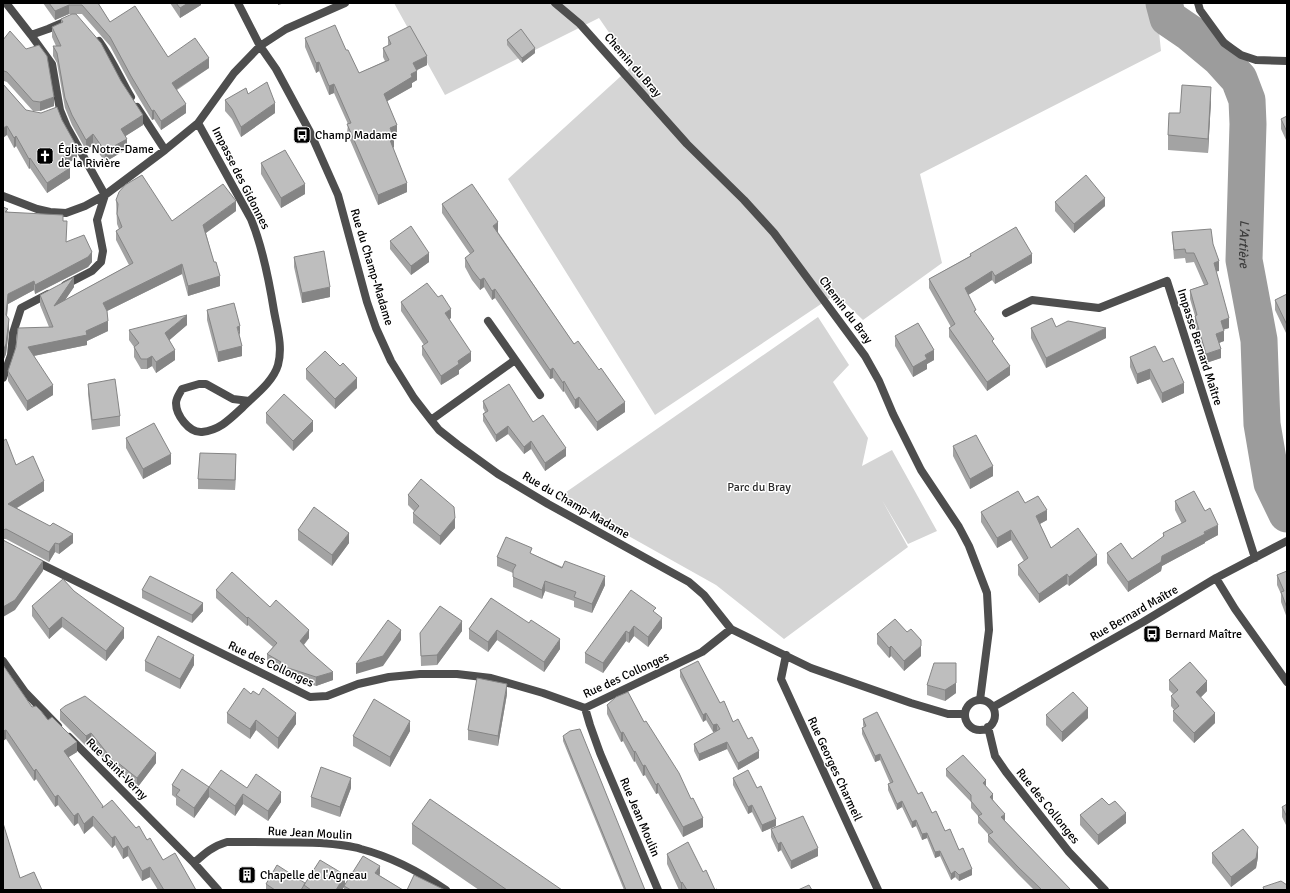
<svg xmlns="http://www.w3.org/2000/svg" width="1290" height="893" font-family="Signika,sans-serif">
<rect width="100%" height="100%" fill="#fff"/>
<!-- green -->
<path fill="#d5d5d5" d="M394 3H1156L1161 51 920 174 942 263 863 320 836 294 655 415 508 179 632 66 599 18 445 95Z
M818 317 849 365 833 382 868 438 862 466 892 450 937 531 908 544 882 500 908 547 784 639 716 585 559 497Z"/>
<g fill="none" stroke-linecap="round" stroke-linejoin="round">
<!-- river -->
<path stroke="#9c9c9c" stroke-width="37" id="s1" d="M1164 3 1168 18 1190 33 1220 58 1239 79 1247 100 1248 124 1244 260 1259 340 1262 424 1272 483 1287 514"/>
<!-- street -->
<path stroke="#4e4e4e" stroke-width="8" d="M6 3 31 35 52 64 60 110 67 127 105 195
M238 3 260 46 276 69 310 132 338 195 367 302 376 328 391 361 414 398 431 420 439 430 458 445 498 474 548 504 689 582 704 595 731 629 811 668 911 703 948 714H964
M555 3 580 24 687 144 744 200 774 233 865 356 879 381 893 414 921 470 959 527 969 546 987 593 989 630 980 700
M1198 3 1200 10 1224 43 1241 55 1256 60 1287 61
M31 35 48 29 62 23
M99 41C112 59 120 78 131 97
M137 107 165 150
M198 123 251 219C263 248 269 280 274 311 277 328 283 347 278 365 273 382 255 395 243 407 230 419 220 430 202 432 189 433 176 415 176 403 176 398 180 393 182 389L199 384H206L233 399 249 401
M3 196 37 209 50 212 66 213 85 206 105 195 165 150 198 123 234 73 260 46 286 29 345 3
M65 285 92 271 101 262 103 251 97 220 105 195
M1006 313 1032 300 1099 308 1167 281 1255 558
M488 321 540 395
M3 378 11 355 13 333 21 308 48 294
M431 420 515 360
M33 560 310 697 327 696 358 684 389 677 420 674H457L491 678 543 693 585 708 702 652 731 629
M1216 578 1235 609 1287 682
M786 655 781 679 878 890
M3 661 25 692 58 726
M965 715a15 15 0 1 1 30 0a15 15 0 1 1-30 0Z
M993 707 1143 622 1216 578 1287 541
M585 708 590 725 600 753 658 890
M988 727 995 756 1006 772 1069 852 1105 890
M69 737 194 863 218 890
M194 863C205 853 213 846 227 842 258 842 288 842 319 843 333 844 348 845 361 849 392 857 420 872 446 890"/>
</g>
<!-- wall -->
<path fill="#a3a3a3" d="M43 3H98L110 22 168 57 209 68 177 90 186 113 161 130 154 119 152 120 131 85 110 46 82 14H69L55 20Z
M170 3H201V5L180 18Z
M61 19 143 125 125 136 127 149 105 162 93 145 86 150 72 125 65 108 57 63 53 56V46H56L52 37V27L61 23Z
M388 37 427 65 417 70V80L412 83V87L387 101 397 135 393 136 394 147 393 148 407 192 378 205 347 133 348 124 334 93 329 95 319 71 316 73 305 47V38L359 73 385 61 383 57V48L388 46Z
M3 40 54 106 40 111H33L7 82 4 81H3Z
M507 40 535 53 522 63 507 45Z
M3 84 26 110 77 157 67 164 70 178 47 193 30 168 29 169 16 146 14 148 7 135Z
M248 94 275 113 241 137 232 119 225 111V100Z
M1211 101 1208 153 1168 150V135L1180 113Z
M1287 116V142L1281 129V119Z
M261 163 305 194 281 208 261 174Z
M116 200 172 221 236 211 206 233 220 286 188 296 182 274 107 311 108 331 87 341V345L34 356 53 395 27 411 8 381V371L49 327 40 305V295L74 287 65 300 129 265 116 240V231L119 229 117 224Z
M1055 202 1105 206 1074 233 1055 211Z
M442 204 498 232 574 344 625 412 597 431 579 407 575 409 564 391 563 392 553 378 550 379 495 298 492 300 484 287 480 290 472 280 465 267V258L470 254 442 213Z
M3 207 8 212 63 221 66 242 92 262 88 267 35 294 34 290 8 304 7 316 9 329 6 354 3 361Z
M1172 232 1213 244 1219 271H1216L1229 328 1223 330 1224 341 1219 343 1221 358 1206 363 1195 326V316L1190 299V290L1204 285 1194 262 1186 263 1185 258 1174 259Z
M390 241 429 262 411 275 390 249Z
M970 254 1032 263 995 284 992 280 968 295 976 315 994 344 1010 375 987 391 949 337V328L951 327 929 288V279L970 256Z
M294 257 330 297 302 303 294 267Z
M1287 294V335L1275 310V300Z
M401 302 451 318 449 319 471 361 459 370V374L441 385 422 355V346L424 345 401 311Z
M207 310 240 336 242 356 218 362 207 320Z
M187 325 169 340 175 360 156 373 152 366 147 369H141L134 357V347L129 340V330Z
M1056 327 1106 338 1046 368 1031 338V328Z
M895 336 934 360 927 364V369L913 377 895 346Z
M1130 357 1163 362 1184 393 1162 403 1150 379 1137 384 1130 367Z
M306 369 357 388 335 409 306 379Z
M88 384 120 416V426L92 430 88 394Z
M483 401 533 422 566 456 545 471 531 449 524 454 508 434 496 442 483 421V414L485 412 483 408Z
M266 413 313 431 293 451 266 423Z
M126 438 171 464 143 479 126 448Z
M3 441 16 465 44 491 17 508 73 543 59 554 55 552 49 562 6 539H3Z
M953 446 993 476 970 489 953 456Z
M236 464 235 490 198 489V479Z
M408 495 455 528 440 545 413 523V513L414 511 408 505Z
M1175 501 1205 511 1218 535 1205 542V543L1162 566 1161 571 1128 592 1107 563V553L1132 559 1163 537V533L1182 524 1175 510Z
M1025 503 1047 520 1040 524 1051 548 1097 565 1069 586 1067 584 1039 603 1018 575V565L1024 561 1011 540 997 548 981 522V512Z
M298 530 349 543 332 566 298 540Z
M532 554 605 585 592 613 574 607V601L545 591 542 599 513 587V573L497 566V557Z
M1287 571V618L1281 602V594L1277 585V575Z
M142 590 203 611 192 623 142 598Z
M216 590 270 607 309 638 304 645 333 680 316 686 279 673V669L267 662V654L273 647 248 625 247 626 216 598Z
M74 591 124 638 106 661 62 627 49 639 32 616V606Z
M491 598 560 649 544 672 497 640 488 652 469 639V629Z
M656 613 662 628 648 647 634 636 629 643 626 641 603 673 585 663V653Z
M462 631 437 665 421 666 420 633Z
M907 632 921 656 904 671 891 656 889 658 877 644V634Z
M145 661 194 665 180 689 145 671Z
M3 665 32 707 48 720 77 752 68 757 103 807 147 840 163 860 196 890H158L150 877 142 881 128 856 123 859 115 845 112 848 93 826 84 834 78 823 74 826 58 805 55 807 36 779 34 781 6 739Z
M680 670 720 703 733 722 748 739 759 758 738 770 727 749 699 761 694 751V744L717 731 713 732 706 720 703 722 680 677Z
M1169 680 1207 691 1200 698 1215 723 1194 743 1173 721V711L1174 710 1171 706V696L1173 694 1169 690Z
M927 685 956 693 945 701 927 695Z
M251 694 296 724 278 749 256 730 250 739 227 723V713Z
M507 694 498 746 468 740V730Z
M607 705 644 722 703 827 683 837 658 793 656 794 645 775 643 776 635 761 634 762 623 741 621 742 607 714Z
M60 710 156 763 137 788 117 772 115 774 91 743 86 746 60 720Z
M1046 715 1088 718 1062 742 1046 725Z
M863 719 945 831 959 850 972 875 959 881 955 877 951 880 940 856 935 858 927 838 922 840 916 826 912 828 902 807 897 810 888 790V784L890 783 880 760 875 762 862 734V728H864L863 725Z
M410 731 390 767 353 746V736Z
M563 736 645 890H624L563 741Z
M946 769 986 787 993 800 1005 821 1071 890H1034L1018 874 988 842V834L978 823V816L971 808V802L946 776Z
M733 778 776 826 762 832 752 812 748 814 733 785Z
M172 785 209 787 247 788 281 802 268 821 243 804 235 816 209 797 194 818 176 805V798L172 795Z
M351 788 340 817 311 807V797Z
M1287 804V827L1282 817V807Z
M1080 815 1126 823 1098 845 1080 825Z
M412 824 562 890H479L412 844Z
M771 829 818 856 791 869 781 850 778 852 771 837Z
M1212 853 1258 857 1256 868 1231 887 1212 863Z
M667 854 703 872 715 890H718H679L667 864Z
M380 874 379 875 403 890H344V887L342 890H266V884L305 883 345 884Z"/>
<!-- shaded-wall -->
<path fill="#858585" d="M188 3H201V5L180 18V8Z
M278 3H285L278 5Z
M69 5V14L55 20V11Z
M535 48V53L522 63V58Z
M427 56V65L413 72V63Z
M209 58V68L172 92V83Z
M319 62V71L316 73V63Z
M3 71H4V81H3Z
M417 71V80L412 83V87L384 103V94L411 74Z
M334 84V93L329 95V86Z
M1211 87V101L1208 153V139Z
M54 97V106L40 111V102Z
M275 103V113L241 137V127Z
M186 104V113L161 130V121Z
M154 110V119L152 120V111Z
M143 115V125L121 139V129Z
M397 125V135L390 138V128Z
M7 126V135L3 138V128Z
M93 134V145L86 150V140Z
M16 136V146L14 148V138Z
M394 138V147L390 149V140Z
M127 139V149L105 162V151Z
M77 147V157L63 167V157Z
M30 158V168L29 169V159Z
M70 168V178L47 193V183Z
M407 183V192L378 205V195Z
M305 184V194L281 208V198Z
M1105 198V206L1074 233V224Z
M236 201V211L203 235V225Z
M498 222V232L493 235V226Z
M92 252V262L88 267 35 294V285Z
M429 253V262L411 275V266Z
M1032 254V263L995 284V276Z
M1219 261V271L1214 272V263Z
M182 264V274L103 313V303Z
M992 271V280L965 297V288Z
M220 276V286L188 296V286Z
M74 277V287L54 316V306Z
M484 278V287L480 290V280Z
M34 281V290L8 304 6 325 8 294Z
M330 287V297L302 303V293Z
M495 289V298L492 300V291Z
M451 309V318L445 322V313Z
M187 315V325L165 344V333Z
M1229 318V328L1221 330V321Z
M9 319V329L6 354 3 361V351Z
M108 321V331L87 341V345L28 357V347L86 331Z
M240 326V336L237 327Z
M1106 328V338L1046 368V358Z
M1224 331V341L1216 344V334Z
M242 346V356L218 362V352Z
M1221 349V358L1206 363V354Z
M175 350V360L156 373V362Z
M934 350V360L927 364V369L913 377V367L925 355Z
M471 352V361L459 370V374L441 385V376L458 361Z
M152 356V366L147 369V359Z
M1010 366V375L987 391V382Z
M553 368V378L550 379V370Z
M1150 369V379L1137 384V374Z
M357 378V388L335 409V399Z
M564 381V391L563 392V383Z
M1184 383V393L1162 403V393Z
M53 385V395L27 411V401Z
M579 397V407L575 409V400Z
M625 402V412L597 431V422Z
M313 421V431L293 451V441Z
M508 426V434L496 442V435Z
M531 441V449L524 454V447Z
M566 448V456L545 471V463Z
M171 454V464L143 479V469Z
M236 454V464L235 490V480Z
M993 466V476L970 489V479Z
M44 481V491L8 513V504Z
M1047 510V520L1036 526V516Z
M455 518V528L440 545V536Z
M1218 525V535L1205 542V543L1162 566 1161 571 1128 592V582L1162 556Z
M1011 530V540L997 548V538Z
M349 533V543L332 566V555Z
M73 534V543L59 554V544Z
M55 543V552L49 562V552Z
M1097 555V565L1069 586V577Z
M43 561V571L15 610 3 617V607Z
M1067 574V584L1039 603V594Z
M605 576V585L592 613V604Z
M545 581V591L542 599V590Z
M203 603V611L192 623V615Z
M62 617V627L49 639V629Z
M248 617V625L247 626V618Z
M662 618V628L648 647V637Z
M462 621V631L437 665V655Z
M634 626V636L629 643V633Z
M124 628V638L106 661V651Z
M309 630V638L300 649V641Z
M401 630V640L383 666 356 674V664Z
M497 630V640L488 652V642Z
M626 631V641L603 673V663Z
M560 639V649L544 672V662Z
M891 646V656L889 658V648Z
M921 646V656L904 671V661Z
M194 655V665L180 689V679Z
M956 663V693L945 701V690Z
M333 672V680L316 686V677Z
M1207 681V691L1196 702V692Z
M507 684V694L498 746V736Z
M1088 708V718L1062 742V732Z
M296 713V724L278 749V738Z
M706 713V720L703 722V715Z
M1215 713V723L1194 743V733Z
M256 720V730L250 739V729Z
M410 721V731L390 767V757Z
M717 724V731L713 732V725Z
M6 730V739L3 741V731Z
M623 732V741L621 742V733Z
M91 733V743L86 746V736Z
M77 742V752L64 760V751Z
M727 742V749L699 761V754Z
M635 751V761L634 762V752Z
M759 751V758L738 770V763Z
M156 753V763L137 788V778Z
M880 754V760L875 762V756Z
M117 762V772L115 774V763Z
M645 765V775L643 776V766Z
M36 769V779L34 781V771Z
M351 778V788L340 817V807Z
M986 780V787L983 783Z
M658 783V793L656 794V785Z
M209 787V797L194 818V808Z
M281 792V802L268 821V811Z
M243 794V804L235 816V806Z
M993 794V801L990 797Z
M58 795V805L55 807V797Z
M4 796V806L3 807V797Z
M902 801V807L897 810V804Z
M752 805V812L748 814V807Z
M78 813V823L74 826V816Z
M1126 813V823L1098 845V835Z
M1005 814V821L1001 817Z
M93 816V826L84 834V824Z
M703 818V827L683 837V827Z
M776 819V826L762 832V825Z
M916 820V826L912 828V822Z
M927 833V838L922 840V834Z
M115 836V845L112 848V838Z
M781 842V850L778 852V844Z
M128 846V856L123 859V849Z
M1258 847V857L1256 868 1231 887V877Z
M818 848V856L791 869V861Z
M940 851V856L935 858V852Z
M380 866V874L375 881V873Z
M150 867V877L142 881V871Z
M972 869V875L959 881V875Z
M955 871V877L951 880V874Z
M345 875V885L344 886V887L342 890H336Z
M682 882V890H681V883Z"/>
<!-- building -->
<path fill="#bebebe" stroke="#858585" d="M49 3H98L110 22 135 6 168 57 195 38 209 58 172 83 186 104 161 121 154 110 152 111 131 76 110 37 82 5H69L55 11Z
M176 3H188L180 8Z
M72 14H76L101 43 121 81 143 115 121 129 127 139 105 151 93 134 86 140 72 115 65 98 57 53 53 46H61L52 27 63 22 61 19Z
M335 25 346 50H348L359 73 389 60 383 48 391 44 388 37 410 26 427 56 413 63 417 71 411 74 412 77 384 94 397 125 390 128 394 138 390 140 407 183 378 195 347 124 351 123 334 84 329 86 319 62 316 63 305 38Z
M521 29 535 48 522 58 507 40Z
M10 31 26 49 39 45 47 56 54 97 40 102 33 101 7 72 4 71H3V40Z
M267 82 275 103 241 127 232 109 225 100 246 88 248 94Z
M3 84 26 110 41 113 57 107 62 120 77 147 63 157 70 168 47 183 30 158 29 159 16 136 14 138 7 126 3 128Z
M1182 85 1211 87 1208 139 1168 135 1169 113H1180Z
M1287 116V132L1281 119Z
M285 150 305 184 281 198 261 163Z
M142 175 172 221 223 184 236 201 203 225 214 262H216L220 276 188 286 182 264 103 303 107 311 108 321 86 331 87 335 28 347 53 385 27 401 8 371 16 347 18 328 53 327 40 295 74 277 54 306 133 263 116 231 122 227 117 214 118 204 116 200 119 192 125 185Z
M1086 175 1105 198 1074 224 1055 202Z
M472 184 498 222 493 226 574 344 578 341 599 370 601 368 625 402 597 422 579 397 575 400 564 381 563 383 553 368 550 370 495 289 492 291 484 278 480 280 472 270 465 258 474 251 442 204Z
M3 207 8 209 5 212 63 215V221H67L66 242 84 235 92 252 88 257 35 285 34 281 8 294 6 315 9 319 6 344 3 351Z
M411 226 429 253 411 266 390 241Z
M1016 227 1032 254 995 276 992 271 965 288 976 310 974 311 994 339 992 341 1010 366 987 382 949 328 955 324 929 279 971 256 970 254Z
M1211 229 1213 244 1219 261 1214 263 1229 318 1221 321 1224 331 1216 334 1221 349 1206 354 1195 316 1197 315 1190 290 1208 284 1194 253H1186L1185 249 1174 250 1172 232Z
M324 251 330 287 302 293 294 257Z
M427 283 438 297 442 295 451 309 445 313 471 352 458 361 459 364 441 376 422 346 428 342 401 302Z
M1287 294V325L1275 300Z
M234 303 240 326 237 327 242 346 218 352 207 310Z
M187 315 165 333 175 350 156 362 152 356 147 359H141L134 347 139 343 129 330Z
M1052 318 1056 327 1068 321 1106 328 1046 358 1031 328Z
M918 323 934 350 925 355 927 359 913 367 895 336Z
M1155 346 1163 362 1173 358 1184 383 1162 393 1150 369 1137 374 1130 357Z
M325 351 340 366 343 363 357 378 335 399 306 369Z
M115 379 120 416 92 420 88 384Z
M509 384 533 422 543 415 566 448 545 463 531 441 524 447 508 426 496 435 483 414 488 411 483 401Z
M284 394 313 421 293 441 266 413Z
M154 423 171 454 143 469 126 438Z
M976 435 993 466 970 479 953 446Z
M6 439 16 465 33 456 44 481 8 504 50 526 53 523 73 534 59 544 55 543 49 552 6 529 3 530V441Z
M200 453 236 454 235 480 198 479Z
M421 479 454 507 455 518 440 536 413 513 419 506 408 495Z
M1018 491 1025 503 1038 496 1047 510 1036 516 1051 548 1078 528 1097 555 1069 577 1067 574 1039 594 1018 565 1028 558 1011 530 997 538 981 512Z
M1194 491 1205 511 1210 508 1218 525 1204 532 1205 534 1162 556 1161 562 1128 582 1107 553 1121 543 1132 559 1164 536 1163 533 1186 521 1175 501Z
M314 507 349 533 332 555 298 530Z
M506 537 532 548 530 553 562 568 565 561 605 576 592 604 574 597 576 592 545 581 542 590 513 577V570L516 565 497 557Z
M3 540 43 561 15 600 3 607Z
M1287 571V608L1281 592 1284 591 1277 575Z
M232 572 270 607 276 600 309 630 300 641 310 652 333 672 316 677 279 665 281 662 267 654 277 643 248 617 247 618 216 590Z
M150 576 203 603 192 615 142 590Z
M63 579 74 591 124 628 106 651 62 617 49 629 32 606Z
M631 590 656 608 653 611 662 618 648 637 634 626 629 633 626 631 603 663 585 653Z
M491 598 529 623 531 620 560 639 544 662 497 630 488 642 469 629Z
M440 606 462 621 437 655 421 656 420 633Z
M895 619 907 632 911 629 921 640V646L904 661 891 646 889 648 877 634Z
M388 620 401 630 383 656 356 664Z
M158 636 194 655 180 679 145 661Z
M698 661 720 703 724 701 733 722 738 719 748 739 752 737 759 751 738 763 727 742 699 754 694 744 720 729 717 724 713 725 706 713 703 715 680 670Z
M1190 662 1207 681 1196 692 1215 713 1194 733 1173 711 1179 706 1171 696 1178 690 1169 680Z
M934 663H956V683L945 690 927 685Z
M3 665 32 707 36 706 41 711 48 720 52 717 77 742 64 751 103 806 102 808 112 800 136 828 139 826 147 840 150 838 163 860 175 853 196 890H164L150 867 142 871 128 846 123 849 115 836 112 838 93 816 84 824 78 813 74 816 58 795 55 797 36 769 34 771 6 730 3 731Z
M477 678 507 684 498 736 468 730Z
M244 688 251 694 253 691 259 695 263 688 296 713 278 738 256 720 250 729 227 713Z
M628 692 644 722 646 721 679 773 691 799 693 798 703 818 683 827 658 783 656 785 645 765 643 766 635 751 634 752 623 732 621 733 607 705 616 697Z
M1073 692 1088 708 1062 732 1046 715Z
M85 696 156 753 137 778 117 762 115 763 91 733 86 736 60 710 65 706Z
M374 699 410 721 390 757 353 736Z
M877 712 918 794 922 792 932 813 936 811 945 831 950 829 959 850 963 848 972 869 959 875 955 871 951 874 940 851 935 852 927 833 922 834 916 820 912 822 902 801 897 804 888 784 893 782 880 754 875 756 862 728 866 726 863 719Z
M580 729 645 890H626L563 736 570 731Z
M963 755 986 780 983 783 993 794 990 797 1005 814 1001 817 1071 890H1042L1018 867 988 835 993 832 978 816 982 814 971 801V795L946 769Z
M321 767 351 778 340 807 311 797Z
M182 769 209 787 194 808 176 795 180 790 172 785Z
M221 770 247 788 256 774 281 792 268 811 243 794 235 806 209 787Z
M748 770 757 788 761 786 776 819 762 825 752 805 748 807 733 778Z
M1102 798 1109 805 1115 801 1126 813 1098 835 1080 815Z
M430 799 562 890H507L412 824Z
M1287 804V817L1282 807Z
M803 816 818 848 791 861 781 842 778 844 771 829Z
M3 823 20 878 34 872 42 890H3Z
M1243 829 1258 847 1256 858 1231 877 1212 853Z
M688 842 703 872 706 870 715 890 717 889 718 890H687L682 882 681 883 667 854Z
M363 856 380 866 375 873 403 890H351L344 886Z
M320 860 345 875 336 890H311L304 885 301 890H275L266 884 277 865 305 883 304 885Z
M414 875 445 890H407Z
M1281 881 1287 885V890H1264L1263 887Z
M809 885 812 890H798Z"/>
<!-- icons -->
<defs>
<symbol id="bus-square" viewBox="-11 -11 22 22"><rect x="-9" y="-9" width="18" height="18" rx="4" fill="#000" stroke="#fff"/><path d="M-5-6H5V4H4V6H2V4H-2V6H-4V4H-5ZM-3.5-4V0h7V-4ZM-3.5 1.2v1.5H-2V1.2ZM2 1.2v1.5H3.5V1.2Z" fill="#fff"/></symbol>
<symbol id="church-square" viewBox="-11 -11 22 22"><rect x="-9" y="-9" width="18" height="18" rx="4" fill="#000" stroke="#fff"/><path d="M-1.2-6h2.4v3.5h3.3v2.4h-3.3V6h-2.4V-.1h-3.3v-2.4h3.3Z" fill="#fff"/></symbol>
<symbol id="building-square" viewBox="-11 -11 22 22"><rect x="-9" y="-9" width="18" height="18" rx="4" fill="#000" stroke="#fff"/><path d="M-4-6H4V6H1V3H-1V6H-4ZM-2.5-4.3h1.7v1.8h-1.7ZM.8-4.3h1.7v1.8H.8ZM-2.5-1h1.7V.8h-1.7ZM.8-1h1.7V.8H.8Z" fill="#fff"/></symbol>
</defs>
<g fill-rule="evenodd">
<use href="#bus-square" x="292" y="125" width="20" height="20"/>
<use href="#church-square" x="35" y="146" width="20" height="20"/>
<use href="#bus-square" x="1142" y="624" width="20" height="20"/>
<use href="#building-square" x="237" y="865" width="20" height="20"/>
</g>
<g text-anchor="middle" stroke-width="3" stroke-linejoin="round" paint-order="stroke">
<!-- street labels -->
<g font-size="12" fill="#000" stroke="#fff">
<text transform="translate(633 65) rotate(49)" y="4">Chemin du Bray</text>
<text transform="translate(241 178) rotate(63)" y="4">Impasse des Gidonnes</text>
<text transform="translate(372 267) rotate(73)" y="4">Rue du Champ-Madame</text>
<text transform="translate(846 310) rotate(53)" y="4">Chemin du Bray</text>
<text transform="translate(1200 347) rotate(72)" y="4">Impasse Bernard Maître</text>
<text transform="translate(576 505) rotate(30)" y="4">Rue du Champ-Madame</text>
<text transform="translate(1134 613) rotate(-30)" y="4">Rue Bernard Maître</text>
<text transform="translate(271 664) rotate(25)" y="4">Rue des Collonges</text>
<text transform="translate(626 675) rotate(-25)" y="4">Rue des Collonges</text>
<text transform="translate(117 769) rotate(45)" y="4">Rue Saint-Verny</text>
<text transform="translate(835 769) rotate(65)" y="4">Rue Georges Charmeil</text>
<text transform="translate(1048 806) rotate(51)" y="4">Rue des Collonges</text>
<text transform="translate(640 817) rotate(67)" y="4">Rue Jean Moulin</text>
<text transform="translate(310 833) rotate(3)" y="4">Rue Jean Moulin</text>
</g>
<!-- poi labels -->
<g font-size="12" fill="#000" stroke="#fff" text-anchor="start">
<text x="315" y="139">Champ Madame</text>
<text x="58" y="153">Église Notre-Dame<tspan x="58" dy="14">de la Rivière</tspan></text>
<text x="1165" y="638">Bernard Maître</text>
<text x="260" y="879">Chapelle de l'Agneau</text>
</g>
<!-- park labels -->
<g font-size="12" fill="#2c2c2c" stroke="#fff">
<text x="759" y="491">Parc du Bray</text>
</g>
<!-- water labels -->
<g font-size="13" font-style="italic" fill="#3d3d3d" stroke="#fff">
<text dy="5" stroke="none"><textPath href="#s1" startOffset="276">L'Artière</textPath></text>
</g>
</g>
<!-- border -->
<rect width="1290" height="893" fill="none" stroke="#000000" stroke-width="8"/>
</svg>
